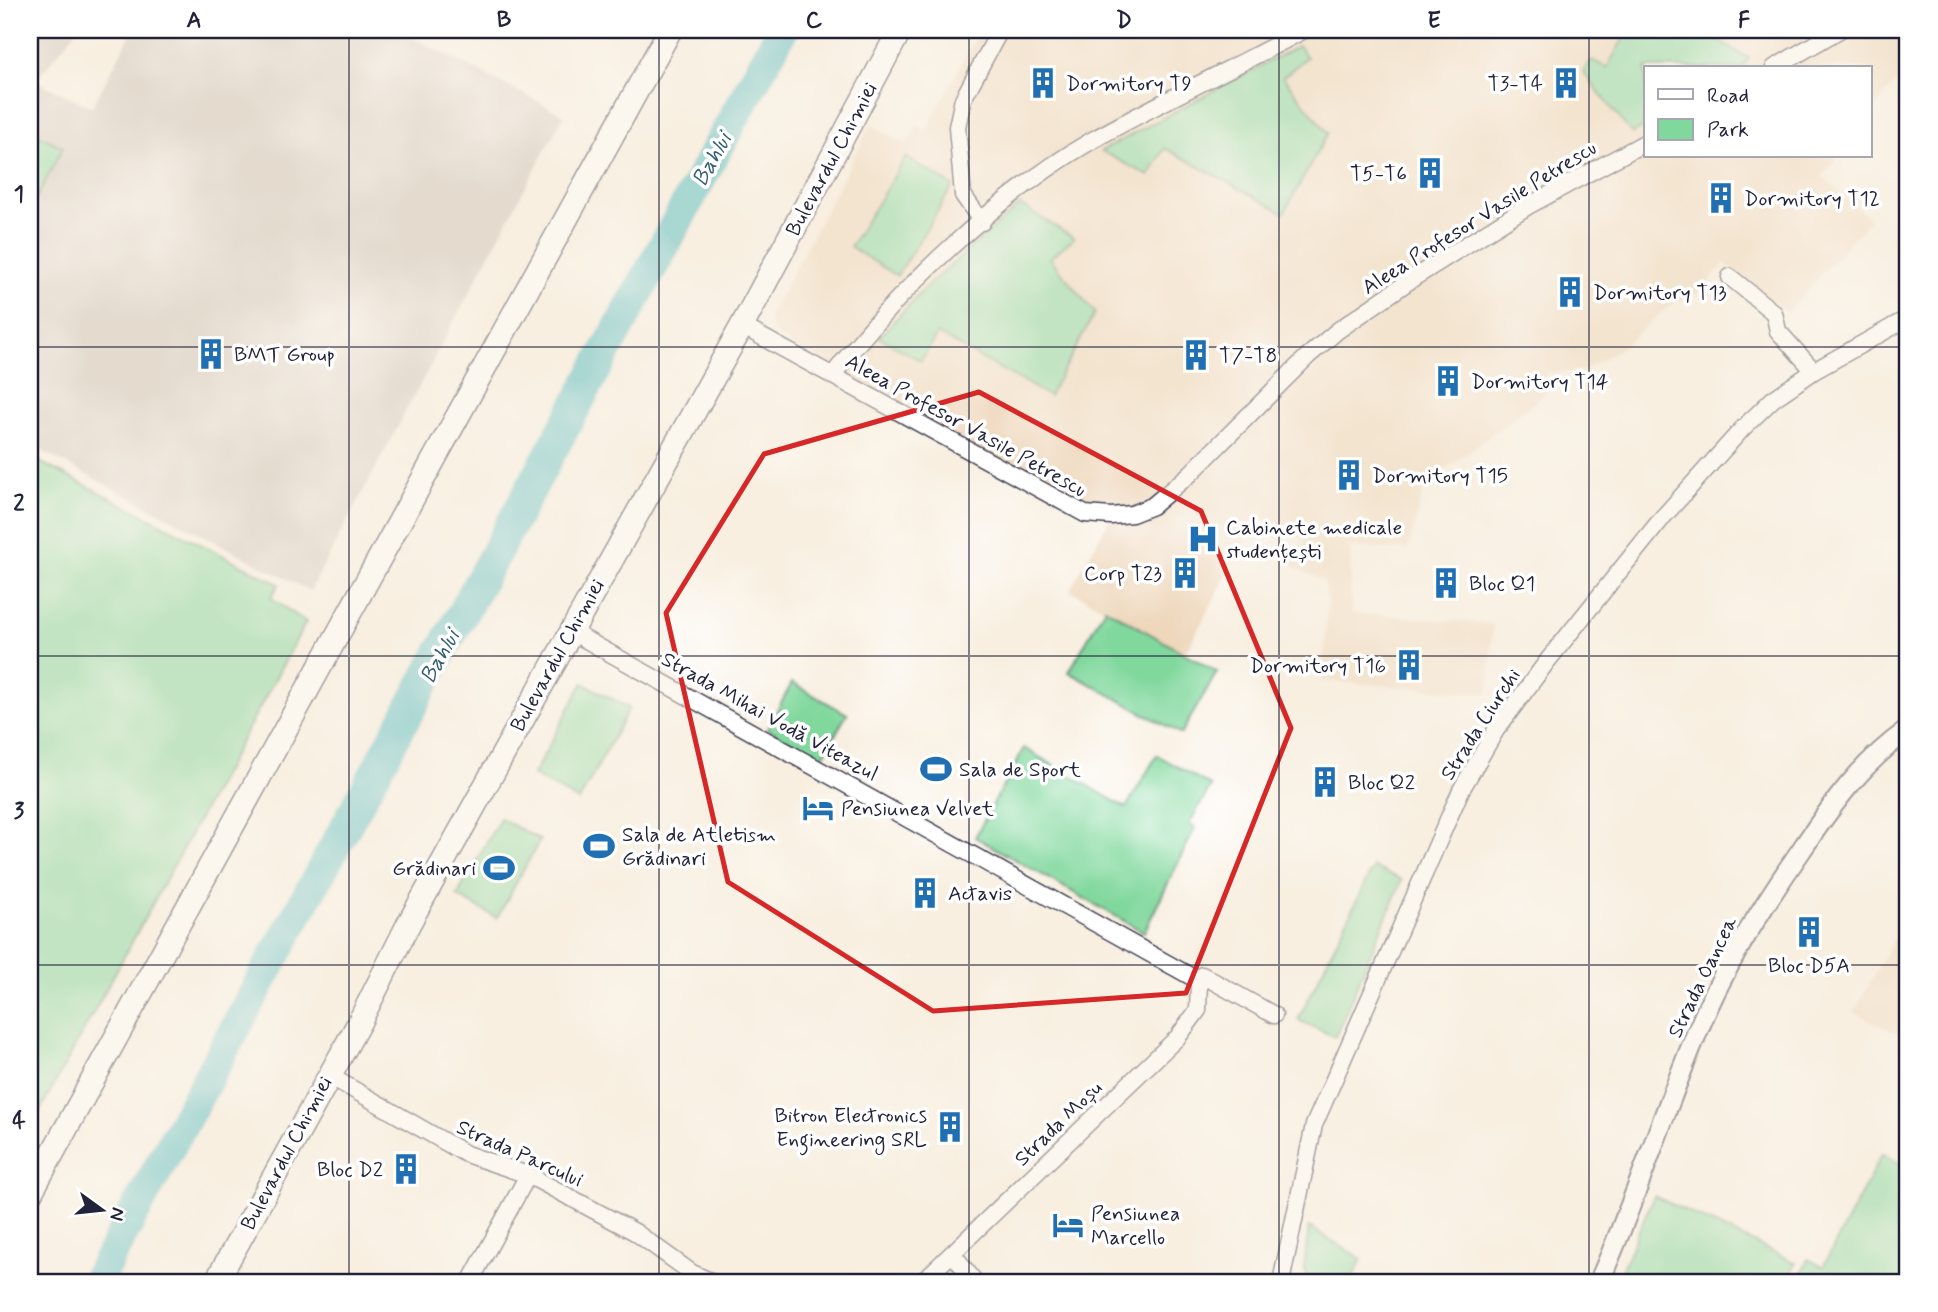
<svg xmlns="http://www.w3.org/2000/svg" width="1938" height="1312" font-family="Mynerve,sans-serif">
<rect width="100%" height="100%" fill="#fff"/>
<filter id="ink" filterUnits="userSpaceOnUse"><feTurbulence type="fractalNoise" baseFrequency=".0143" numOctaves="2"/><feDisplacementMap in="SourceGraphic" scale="14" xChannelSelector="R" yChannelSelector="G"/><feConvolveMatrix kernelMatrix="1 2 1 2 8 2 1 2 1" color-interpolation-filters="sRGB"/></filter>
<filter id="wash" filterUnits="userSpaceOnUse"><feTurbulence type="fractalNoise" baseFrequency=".00686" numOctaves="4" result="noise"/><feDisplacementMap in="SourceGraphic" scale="28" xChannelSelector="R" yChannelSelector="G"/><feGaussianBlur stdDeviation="1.57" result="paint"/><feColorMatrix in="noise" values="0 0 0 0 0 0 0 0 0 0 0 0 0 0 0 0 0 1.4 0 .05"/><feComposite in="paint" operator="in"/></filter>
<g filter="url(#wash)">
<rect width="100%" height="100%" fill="#f8efe0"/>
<!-- built -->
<path fill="#eed7bb" d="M980 30H1897L1908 42V67L1870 114V68H1646V156H1838L1822 176 1870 219 1787 313 1724 263 1707 286 1691 297 1674 302 1622 347 1583 371 1546 373 1544 395 1425 484 1408 550 1350 547 1351 613 1493 624 1488 693 1322 681 1328 599 1324 581 1292 566 1304 540 1258 516 1185 654 1070 590 1111 517 1085 514 775 335 769 317 871 125 906 145 917 125 926 130Z
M1908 913V1039L1854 1012Z"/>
<!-- industrial -->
<path fill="#ccc2b9" d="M30 30H77L35 81 92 107 133 30H398L564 115 310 591 30 445Z"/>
<!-- green -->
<path fill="#81d89d" stroke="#527d6c" stroke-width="2" d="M1628 30H1697L1749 58 1742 68H1646V126L1632 134 1583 72 1592 60 1607 68Z
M1298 46 1307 57 1283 77 1328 133 1284 213 1165 148 1149 176 1101 151Z
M30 131 63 147 30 211Z
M906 157 953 186 897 276 850 247Z
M1020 205 1074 238 1050 258 1095 313 1049 396 937 334 921 361 879 337 927 286Z
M30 457 279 584 271 598 306 622 30 1129Z
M1105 608 1217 672 1181 734 1069 672Z
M583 683 629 708 579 801 533 775Z
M792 683 847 714 822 758 767 729Z
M1024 748 1126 808 1157 755 1211 786 1189 824 1195 828 1144 932 975 837Z
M500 818 540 840 497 918 457 896Z
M1373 867 1402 880 1335 1037 1298 1020Z
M1882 1154 1908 1167V1282H1797L1808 1259 1823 1267Z
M1654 1196 1796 1263 1787 1282H1616Z
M1309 1227 1362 1259 1350 1282H1310L1304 1268Z"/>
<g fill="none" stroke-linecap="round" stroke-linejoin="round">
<!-- river -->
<path stroke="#4cbac2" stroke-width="32" d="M96 1282 782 30"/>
</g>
</g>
<g filter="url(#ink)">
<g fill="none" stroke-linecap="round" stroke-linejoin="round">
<defs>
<path id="minor" d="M1774 68 1839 30
M982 222 963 195 957 127 963 99 1000 30
M1730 277 1774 313 1778 331 1814 371
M742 326 1085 514 1111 516 1132 514 1152 506 1190 474 1308 356 1337 331 1415 277 1528 206 1646 142
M832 376C898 290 997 196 1091 141 1160 102 1234 68 1304 30
M570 631 1199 981 1202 975 1274 1015
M328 1075 466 1154 528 1175 635 1232 692 1273 712 1282
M952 1253 975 1282
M470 1282 528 1175
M922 1282 1178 1037 1198 1010 1199 981
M1281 1282 1314 1125 1461 790 1496 730 1549 659 1663 517 1743 428 1773 399 1814 371 1908 318"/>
<path id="tertiary" d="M1599 1282C1639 1192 1668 1097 1708 1007 1733 952 1766 901 1800 852 1831 806 1862 762 1908 730"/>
<path id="secondary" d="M30 1194 670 30
M216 1282 360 1021 409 923 742 326 900 30"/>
</defs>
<!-- minor casing -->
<use href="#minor" stroke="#424154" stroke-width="19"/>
<!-- tertiary casing -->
<use href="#tertiary" stroke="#424154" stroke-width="23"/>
<!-- secondary casing -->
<use href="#secondary" stroke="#424154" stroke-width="26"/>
<!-- minor -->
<use href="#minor" stroke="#fff" stroke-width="16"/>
<!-- tertiary -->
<use href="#tertiary" stroke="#fff" stroke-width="19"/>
<!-- secondary -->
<use href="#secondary" stroke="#fff" stroke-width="23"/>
</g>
</g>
<!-- marked area -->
<path d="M0 0H1938V1312H0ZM979 392 1201 511 1291 728 1186 993 933 1011 728 882 666 613 764 454Z" fill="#f8efe0" fill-opacity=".55" fill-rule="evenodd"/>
<path fill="none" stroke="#d62828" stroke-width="5" stroke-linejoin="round" d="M979 392 1201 511 1291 728 1186 993 933 1011 728 882 666 613 764 454Z"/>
<!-- grid -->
<path fill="none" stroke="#22223b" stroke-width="2" stroke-opacity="0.55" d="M349 30V1282M659 30V1282M969 30V1282M1279 30V1282M1589 30V1282M30 347H1908M30 656H1908M30 965H1908"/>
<!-- icons -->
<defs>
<symbol id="building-bare" viewBox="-9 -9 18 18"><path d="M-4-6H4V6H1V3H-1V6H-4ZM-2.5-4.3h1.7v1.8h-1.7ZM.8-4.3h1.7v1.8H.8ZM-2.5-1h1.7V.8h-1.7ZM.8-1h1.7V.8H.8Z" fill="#1f6fb2" stroke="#fff" stroke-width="2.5" paint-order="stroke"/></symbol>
<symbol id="hospital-bare" viewBox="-9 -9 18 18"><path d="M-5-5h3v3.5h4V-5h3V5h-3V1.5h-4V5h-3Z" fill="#1f6fb2" stroke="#fff" stroke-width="2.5" paint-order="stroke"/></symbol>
<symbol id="stadium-bare" viewBox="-9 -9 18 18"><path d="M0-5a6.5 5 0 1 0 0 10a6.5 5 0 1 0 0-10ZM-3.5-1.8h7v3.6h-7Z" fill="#1f6fb2" stroke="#fff" stroke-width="2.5" paint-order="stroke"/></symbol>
<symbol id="hotel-bare" viewBox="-9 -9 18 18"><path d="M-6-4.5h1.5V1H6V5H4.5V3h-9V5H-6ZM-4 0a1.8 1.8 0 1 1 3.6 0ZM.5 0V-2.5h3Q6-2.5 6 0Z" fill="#1f6fb2" stroke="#fff" stroke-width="2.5" paint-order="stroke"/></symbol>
</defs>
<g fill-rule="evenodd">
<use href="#building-bare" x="1021" y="61" width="44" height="44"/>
<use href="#building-bare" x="1544" y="61" width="44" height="44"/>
<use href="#building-bare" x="1408" y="151" width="44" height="44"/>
<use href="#building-bare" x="1699" y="176" width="44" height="44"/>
<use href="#building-bare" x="1548" y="270" width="44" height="44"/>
<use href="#building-bare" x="189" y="332" width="44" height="44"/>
<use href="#building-bare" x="1174" y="333" width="44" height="44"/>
<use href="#building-bare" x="1426" y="359" width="44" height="44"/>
<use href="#building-bare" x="1327" y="453" width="44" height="44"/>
<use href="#hospital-bare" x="1181" y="517" width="44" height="44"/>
<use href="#building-bare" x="1163" y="551" width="44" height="44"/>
<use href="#building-bare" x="1424" y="561" width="44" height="44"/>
<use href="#building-bare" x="1387" y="643" width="44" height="44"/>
<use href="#stadium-bare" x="914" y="747" width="44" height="44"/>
<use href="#building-bare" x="1303" y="760" width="44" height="44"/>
<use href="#hotel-bare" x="796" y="786" width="44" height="44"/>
<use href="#stadium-bare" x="577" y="824" width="44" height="44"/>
<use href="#stadium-bare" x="477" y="846" width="44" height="44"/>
<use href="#building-bare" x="903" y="871" width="44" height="44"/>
<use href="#building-bare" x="1787" y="910" width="44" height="44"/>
<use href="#building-bare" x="928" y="1105" width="44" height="44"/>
<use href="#building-bare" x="384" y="1147" width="44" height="44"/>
<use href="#hotel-bare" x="1046" y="1203" width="44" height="44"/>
</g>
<g text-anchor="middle" stroke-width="7" stroke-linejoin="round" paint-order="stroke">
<!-- poi labels -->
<g font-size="21" fill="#22223b" stroke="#fff" text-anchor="start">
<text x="1066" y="90">Dormitory T9</text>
<text x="1543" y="90" text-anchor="end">T3-T4</text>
<text x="1407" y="180" text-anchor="end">T5-T6</text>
<text x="1744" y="205">Dormitory T12</text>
<text x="1593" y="299">Dormitory T13</text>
<text x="234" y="361">BMT Group</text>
<text x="1219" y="362">T7-T8</text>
<text x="1471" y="388">Dormitory T14</text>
<text x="1372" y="482">Dormitory T15</text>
<text x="1226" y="534">Cabinete medicale<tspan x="1226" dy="24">studențești</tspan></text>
<text x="1162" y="580" text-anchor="end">Corp T23</text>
<text x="1469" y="590">Bloc Q1</text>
<text x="1386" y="672" text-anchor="end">Dormitory T16</text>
<text x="959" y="776">Sala de Sport</text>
<text x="1348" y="789">Bloc Q2</text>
<text x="841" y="815">Pensiunea Velvet</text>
<text x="622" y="841">Sala de Atletism<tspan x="622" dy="24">Grădinari</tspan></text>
<text x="476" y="875" text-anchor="end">Grădinari</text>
<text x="948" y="900">Actavis</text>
<text x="1809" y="972" text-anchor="middle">Bloc D5A</text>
<text x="927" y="1122" text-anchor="end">Bitron Electronics<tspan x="927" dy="24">Engineering SRL</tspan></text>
<text x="383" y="1176" text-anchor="end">Bloc D2</text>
<text x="1091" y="1220">Pensiunea<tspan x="1091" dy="24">Marcello</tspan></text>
</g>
<!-- street labels -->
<g font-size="21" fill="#22223b" stroke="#fff">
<text transform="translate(831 159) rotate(-62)" y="7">Bulevardul Chimiei</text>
<text transform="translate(1479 217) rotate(-32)" y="7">Aleea Profesor Vasile Petrescu</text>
<text transform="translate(966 425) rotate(29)" y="7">Aleea Profesor Vasile Petrescu</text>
<text transform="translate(557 655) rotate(-61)" y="7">Bulevardul Chimiei</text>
<text transform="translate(770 716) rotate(29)" y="7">Strada Mihai Vodă Viteazul</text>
<text transform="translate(1480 724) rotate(-57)" y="7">Strada Ciurchi</text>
<text transform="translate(1702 977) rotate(-64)" y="7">Strada Oancea</text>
<text transform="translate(1058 1123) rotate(-44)" y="7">Strada Moșu</text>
<text transform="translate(286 1153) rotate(-62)" y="7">Bulevardul Chimiei</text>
<text transform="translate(520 1153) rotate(24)" y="7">Strada Parcului</text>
</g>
<!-- water labels -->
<g font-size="23" font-style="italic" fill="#335f71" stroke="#fff">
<text transform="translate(711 159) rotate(-61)" y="8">Bahlui</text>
<text transform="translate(439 656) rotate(-61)" y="8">Bahlui</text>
</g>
</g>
<!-- margin -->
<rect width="1938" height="1312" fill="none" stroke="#fff" stroke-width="77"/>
<!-- legend -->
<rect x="1644" y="66" width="228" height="91" fill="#ffffff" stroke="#a7a7b1" stroke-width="2"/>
<rect x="1658" y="89" width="35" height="10" fill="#ffffff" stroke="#a7a7b1" stroke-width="2"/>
<text x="1707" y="102" font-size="21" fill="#22223b">Road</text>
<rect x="1658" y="119" width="35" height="21" fill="#81d89d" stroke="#a7a7b1" stroke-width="2"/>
<text x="1707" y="136" font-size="21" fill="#22223b">Park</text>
<!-- north arrow -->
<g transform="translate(102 1210) rotate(105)" stroke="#ffffff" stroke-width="5" paint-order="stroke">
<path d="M0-5L12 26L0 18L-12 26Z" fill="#22223b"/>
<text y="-10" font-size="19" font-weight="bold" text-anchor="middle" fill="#22223b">N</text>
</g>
<rect x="38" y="38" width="1861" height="1236" fill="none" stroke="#22223b" stroke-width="2.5"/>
<g font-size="23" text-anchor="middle" font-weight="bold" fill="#22223b">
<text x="194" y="27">A</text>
<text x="504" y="27">B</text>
<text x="814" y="27">C</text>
<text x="1124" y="27">D</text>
<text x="1434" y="27">E</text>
<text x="1744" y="27">F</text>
<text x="19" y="201">1</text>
<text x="19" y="510">2</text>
<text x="19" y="818">3</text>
<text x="19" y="1127">4</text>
</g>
</svg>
